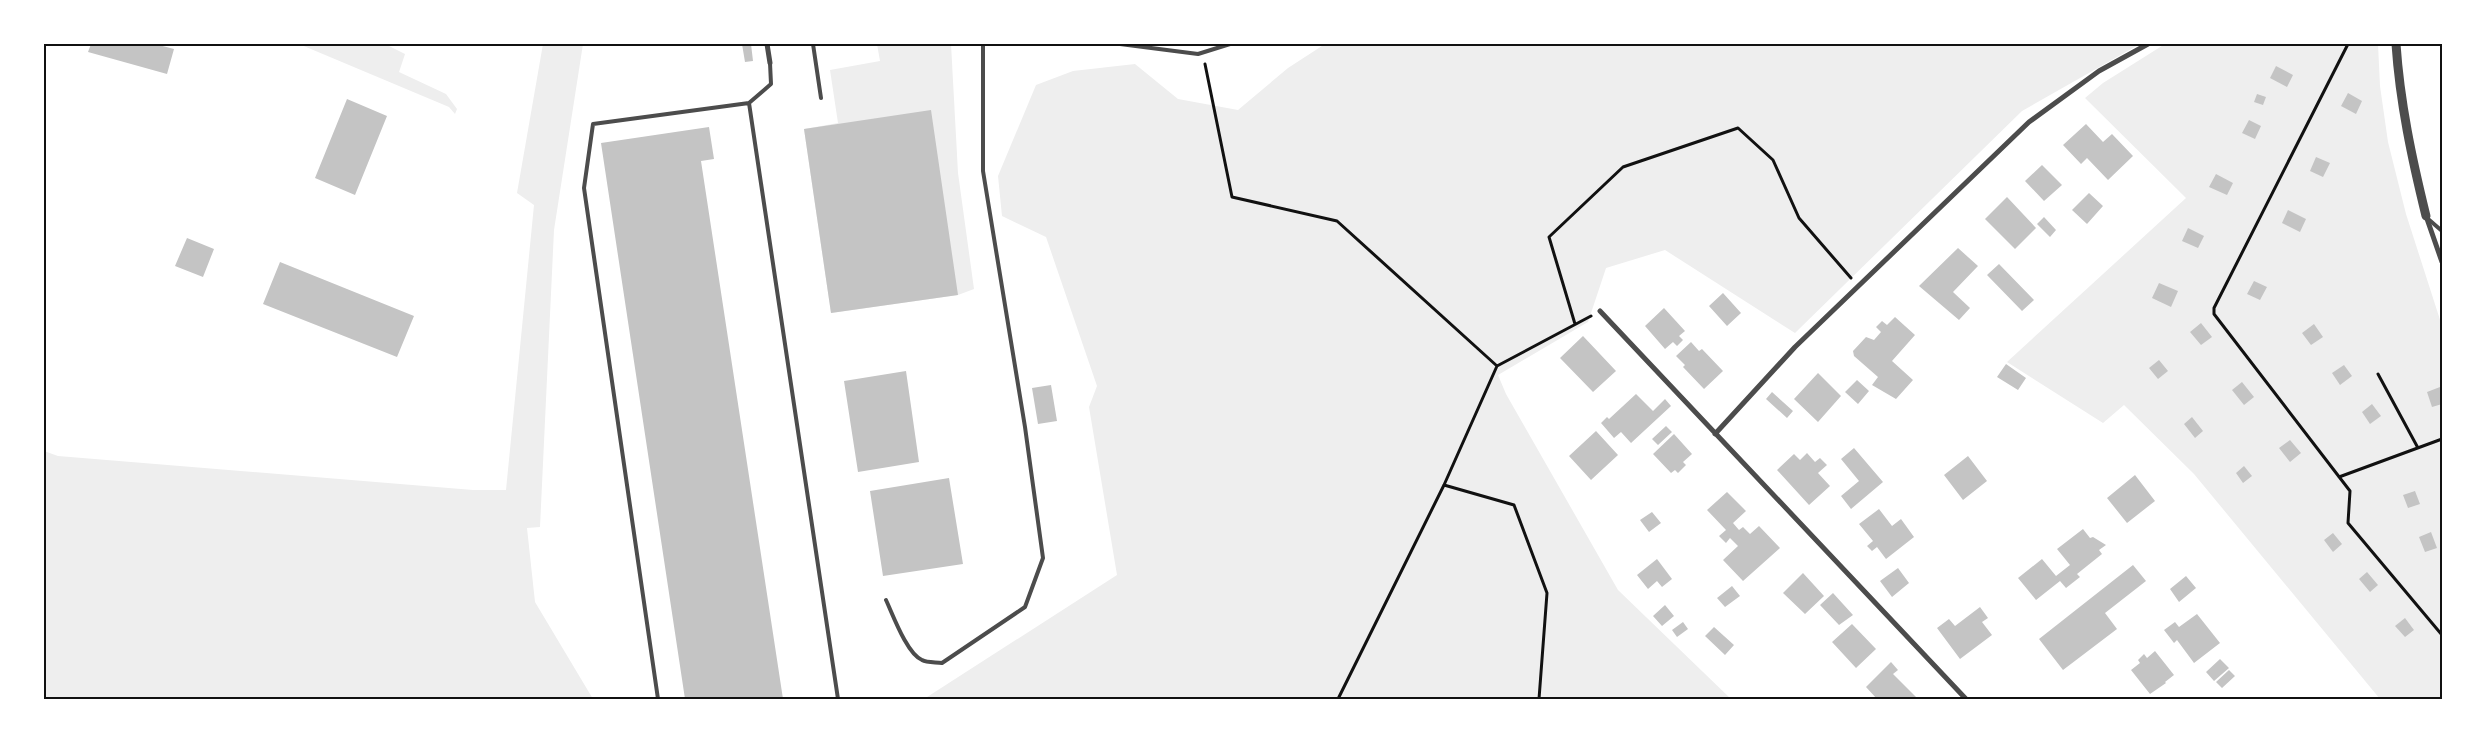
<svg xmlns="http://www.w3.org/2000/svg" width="2486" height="743" font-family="Rubik,sans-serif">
<rect width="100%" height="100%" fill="#fff"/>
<!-- green -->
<path fill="#eee" d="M299 44H385L405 54 399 72 446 94 457 109 455 114 449 107Z
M543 44H583L554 230 540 527 527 528 535 602 593 699H44V451L58 456 473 490H506L534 205 517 193Z
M877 44H951L958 173 974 289 958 295 831 313 804 129 838 123 830 70 880 61Z
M1325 44H2140L2022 111 1795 333 1665 250 1606 268 1588 322 1498 375 1506 394 1618 590 1731 699H924L1117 575 1089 407 1097 386 1046 237 1002 216 998 176 1036 85 1073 71 1135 64 1178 99 1238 110 1288 68Z
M2165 44H2378L2380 86 2388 142 2406 214 2442 326V699H2380L2194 474 2124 405 2103 423 2007 362 2186 198 2085 98 2103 83Z"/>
<!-- building -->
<path fill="#c4c4c4" d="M91 44H155L174 49 167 74 88 52Z
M742 44H751L753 61 745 62Z
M2276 66 2293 75 2287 87 2270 78Z
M2348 93 2362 101 2356 114 2341 106Z
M2257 94 2266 97 2263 105 2254 102Z
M347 99 387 116 355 195 315 178Z
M931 110 958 295 831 313 804 129Z
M2249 120 2261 126 2255 139 2242 133Z
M2086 124 2103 142 2112 134 2133 156 2108 180 2087 158 2081 164 2063 145Z
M709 127 714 159 701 161 783 699H685L601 143Z
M2316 157 2330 163 2323 177 2310 171Z
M2042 165 2062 185 2044 201 2025 181Z
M2216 174 2233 183 2227 195 2209 187Z
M2089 193 2103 206 2087 224 2072 210Z
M2007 197 2036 228 2015 249 1985 219Z
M2288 210 2306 219 2300 232 2282 223Z
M2044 217 2056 230 2050 237 2037 224Z
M2188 228 2204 236 2198 248 2182 241Z
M187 238 214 249 203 277 175 266Z
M1958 248 1978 266 1953 292 1970 308 1959 320 1919 286Z
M280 262 414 316 397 357 263 304Z
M1999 264 2034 300 2022 311 1987 275Z
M2254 281 2267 287 2260 300 2247 294Z
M2159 283 2178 291 2171 307 2152 298Z
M1723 293 1741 313 1727 326 1709 306Z
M1664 308 1685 331 1679 336 1683 340 1677 346 1673 342 1665 349 1645 326Z
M1895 317 1915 335 1892 361 1913 380 1896 399 1872 385 1878 377 1854 356 1853 351 1866 337 1874 340 1881 332 1876 327 1882 321 1887 325Z
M2201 323 2212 337 2201 345 2190 332Z
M2314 324 2323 337 2311 345 2302 333Z
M1583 336 1616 371 1593 392 1560 358Z
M1691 342 1699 351 1702 349 1723 371 1704 389 1683 367 1685 365 1676 356Z
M2159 360 2168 371 2158 379 2149 368Z
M2006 364 2026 378 2018 390 1997 377Z
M2344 365 2352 376 2340 385 2332 373Z
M906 371 919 462 858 472 844 381Z
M1818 373 1841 396 1818 422 1794 399Z
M1857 380 1869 391 1858 404 1845 392Z
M2242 382 2254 397 2244 405 2232 390Z
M1051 385 1057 421 1038 424 1032 388Z
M2440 387 2442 404 2432 407 2427 392Z
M1772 392 1793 411 1787 418 1766 399Z
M1636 394 1653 411 1665 399 1671 406 1631 443 1621 432 1614 438 1601 423 1607 417 1609 419Z
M2372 404 2381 416 2370 424 2362 412Z
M2192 417 2203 431 2195 438 2184 424Z
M1666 426 1672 432 1658 445 1652 439Z
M1596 431 1618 455 1591 480 1569 456Z
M1674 434 1692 454 1683 462 1686 465 1678 473 1675 470 1671 473 1653 454Z
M2290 440 2301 453 2290 462 2279 448Z
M1854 448 1883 482 1851 509 1841 496 1859 481 1841 459Z
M1807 453 1815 462 1820 458 1827 465 1818 473 1830 486 1809 505 1777 470 1794 454 1800 460Z
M1968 456 1987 481 1963 500 1944 475Z
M2244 466 2252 476 2243 483 2236 473Z
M2135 475 2155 501 2127 523 2107 498Z
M949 478 963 564 883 576 870 491Z
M2415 491 2420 504 2408 508 2403 495Z
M1727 492 1746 511 1733 523 1739 530 1743 527 1750 534 1759 526 1780 548 1743 581 1723 560 1738 546 1730 538 1726 543 1719 536 1726 530 1707 510Z
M1879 509 1892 526 1901 519 1914 537 1886 559 1877 547 1872 551 1867 546 1873 541 1859 524Z
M1652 512 1661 523 1649 532 1640 520Z
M2083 529 2090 538 2093 537 2106 545 2099 550 2102 554 2077 574 2080 577 2066 588 2060 581 2036 600 2018 578 2042 559 2056 576 2070 565 2057 549Z
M2431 532 2437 548 2425 552 2419 537Z
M2333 533 2342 544 2333 552 2324 540Z
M1657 559 1672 579 1662 587 1657 581 1648 589 1637 575Z
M2133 565 2146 581 2105 613 2117 629 2063 670 2039 639Z
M1898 568 1909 583 1892 597 1880 581Z
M2367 572 2378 585 2370 592 2359 579Z
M1803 573 1824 596 1805 614 1783 593Z
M2186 576 2196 588 2179 602 2170 589Z
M1732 586 1740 596 1725 607 1717 598Z
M1833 593 1853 615 1839 625 1820 605Z
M1665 605 1674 616 1662 626 1653 616Z
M1980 607 1988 618 1982 622 1992 635 1960 659 1937 628 1949 619 1955 626Z
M2197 614 2220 643 2194 663 2177 640 2174 643 2164 630 2175 622 2179 627Z
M2405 618 2414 630 2405 637 2395 626Z
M1683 622 1688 629 1677 637 1672 630Z
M1852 624 1876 649 1856 668 1832 642Z
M1714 627 1734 645 1725 655 1705 636Z
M2155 651 2174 675 2165 682 2166 683 2150 694 2131 670 2140 663 2138 660 2144 654 2147 658Z
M2220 659 2229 668 2214 681 2206 672Z
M1891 662 1898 670 1893 674 1916 697 1914 699H1877L1866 687Z
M2229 670 2235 676 2222 688 2216 682Z"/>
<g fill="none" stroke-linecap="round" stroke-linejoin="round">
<!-- path -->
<path stroke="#111" stroke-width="3" d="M2348 44 2214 308V314L2350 491 2348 523 2442 635
M1205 64 1232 197 1337 221 1497 366
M1575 324 1549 237 1623 167 1738 128 1773 160 1799 218 1851 278
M2378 374 2418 448
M2339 477 2442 439
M1444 485 1514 505 1547 593 1539 699
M1338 699 1444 485 1497 366 1591 316"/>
<!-- service -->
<path stroke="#4c4c4c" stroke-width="4" d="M813 44 821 98
M1120 44 1198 54 1230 44
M749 103 838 699
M2427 218 2442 231
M886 600C893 615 907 654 922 660 927 663 936 662 942 663L1025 607 1043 558 1025 427 983 171V44
M658 699 584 188 593 124 749 103 771 84 770 63"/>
<!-- minor -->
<path stroke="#4c4c4c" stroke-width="5" d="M767 44 770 63
M2426 216 2442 262
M1600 311 1966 699
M1715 434 1795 347 2029 122 2099 71 2148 44"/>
<!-- tertiary -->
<path stroke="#4c4c4c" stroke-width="9" d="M2396 44C2400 103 2412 159 2426 216"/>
</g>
<!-- border -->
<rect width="2486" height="743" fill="none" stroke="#ffffff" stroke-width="90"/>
<rect x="45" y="45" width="2396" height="653" fill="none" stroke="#111" stroke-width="2"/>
</svg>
